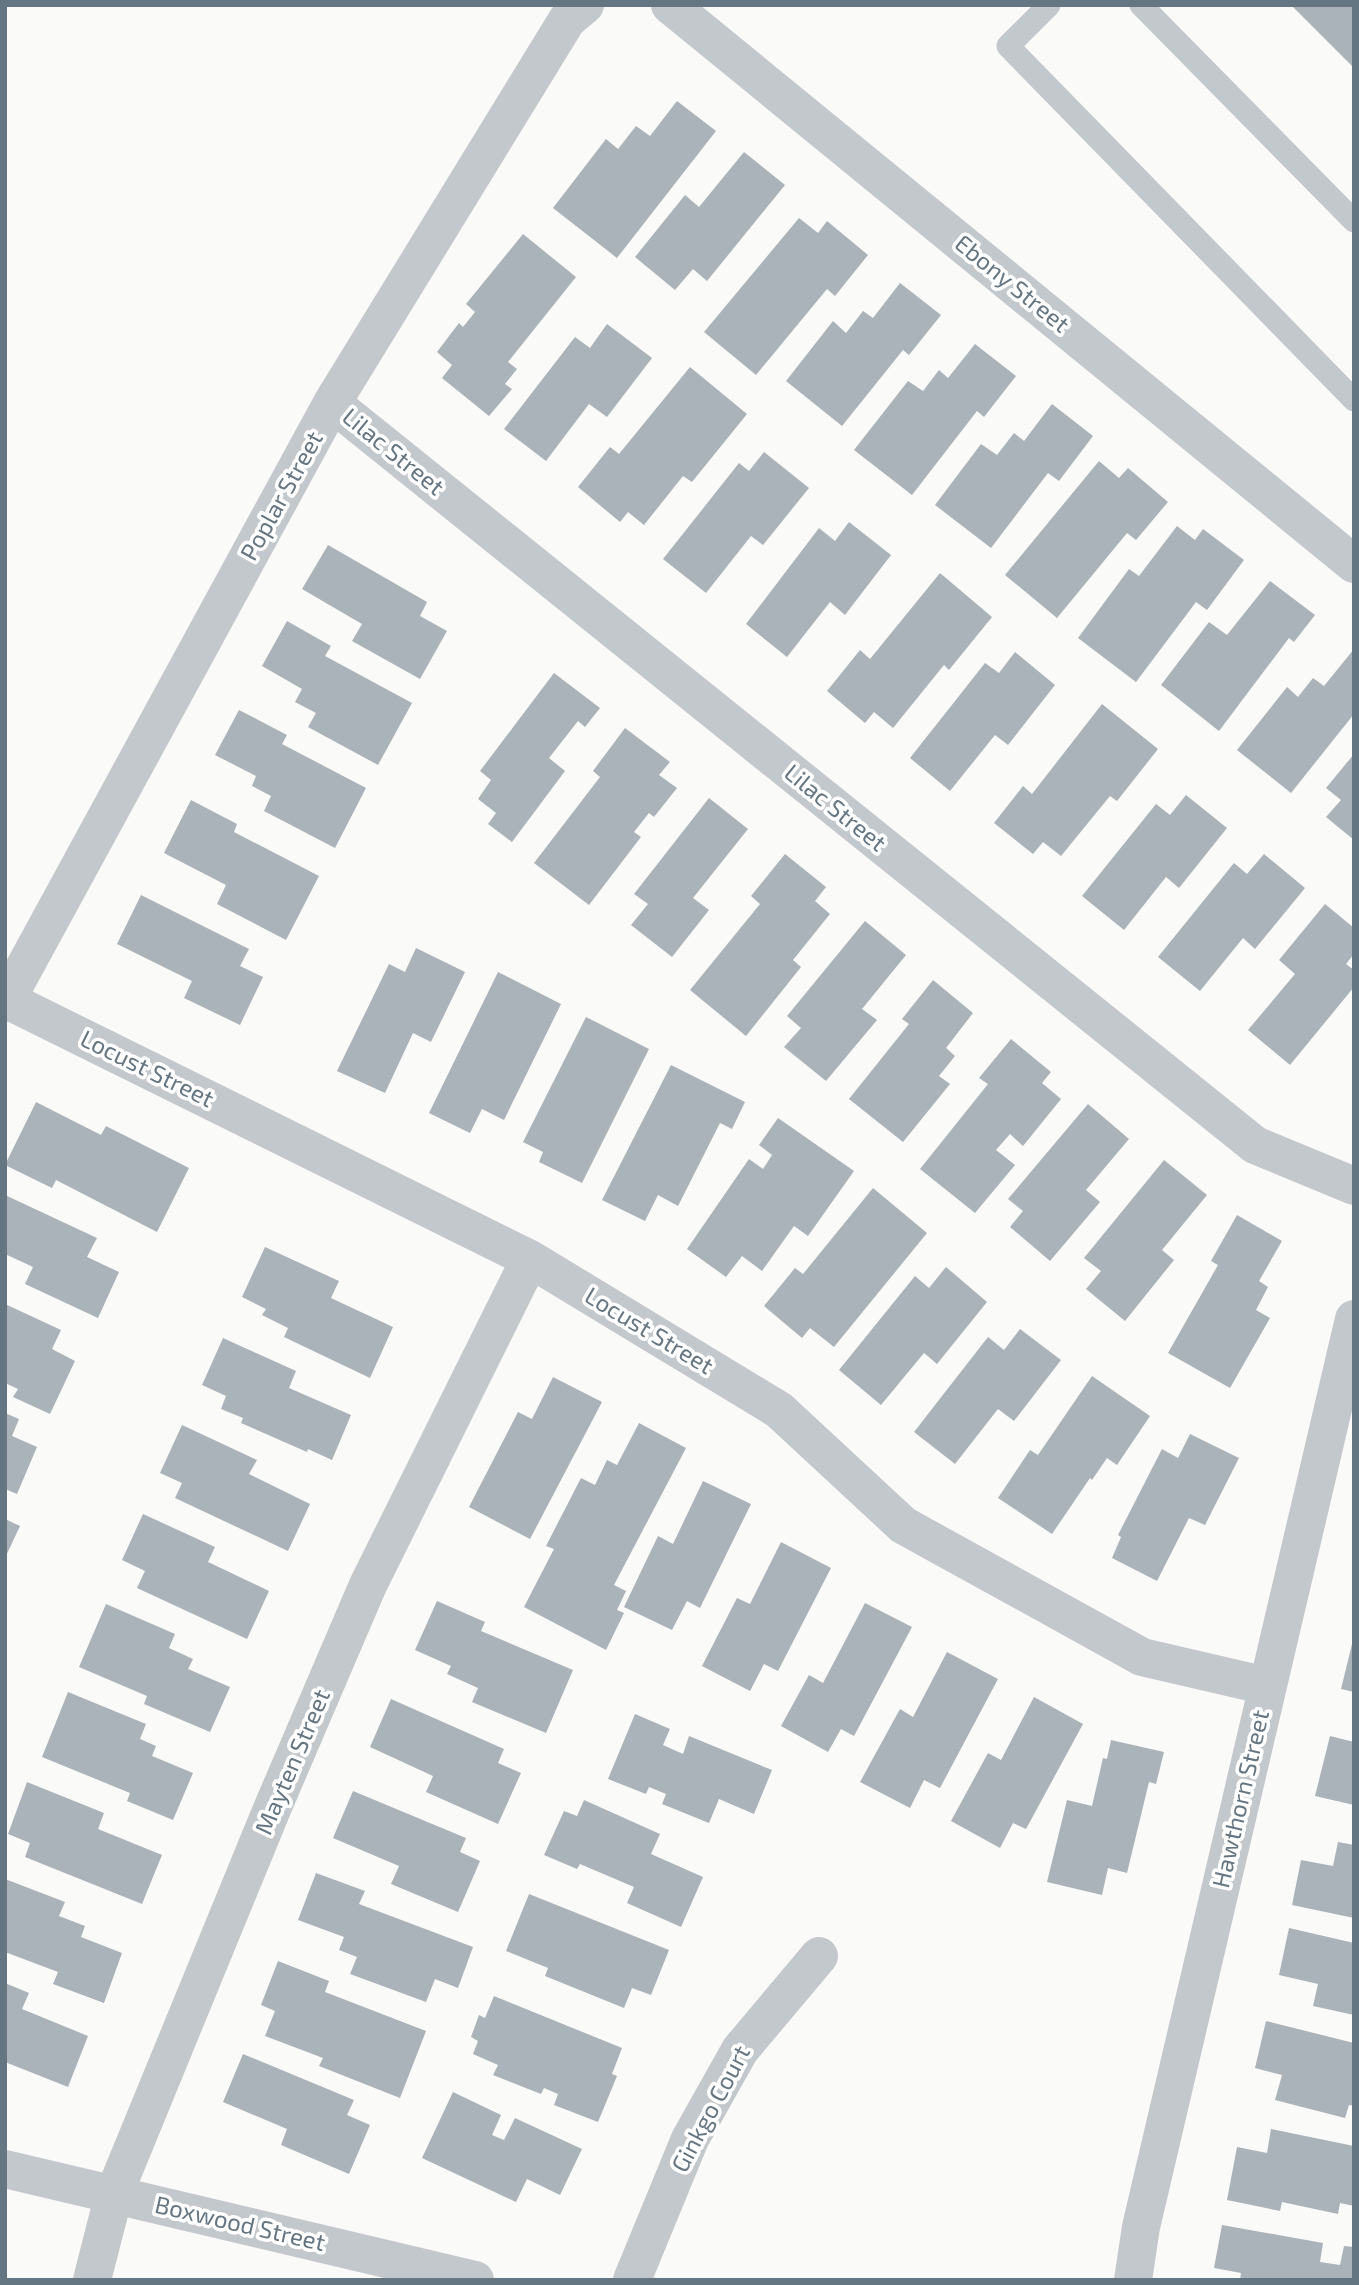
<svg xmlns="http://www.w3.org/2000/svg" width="1359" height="2285" font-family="'Exo 2',sans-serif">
<rect width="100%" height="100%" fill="#fafaf8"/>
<!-- building -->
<path fill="#aab3b9" d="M1291 5H1354V68Z
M677 101 716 131 617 258 553 208 606 139 618 149 636 126 650 136Z
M744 152 785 185 707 281 693 269 675 290 635 257 685 195 699 207Z
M799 218 818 233 827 221 868 255 835 296 827 289 756 375 704 332Z
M523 234 576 277 508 362 517 369 505 384 512 389 489 416 442 378 452 365 437 352 459 323 463 327 475 312 466 304Z
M900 283 941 315 909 355 903 350 842 426 786 381 833 321 846 333 863 311 873 318Z
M607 324 652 358 607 417 589 404 546 461 504 429 575 337 590 348Z
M975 344 1016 376 984 417 977 411 912 495 854 450 908 381 923 391 939 370 948 378Z
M690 367 747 414 692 482 683 476 644 525 628 512 620 522 578 487 610 447 619 454Z
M1052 404 1093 436 1059 481 1048 473 991 548 935 505 981 444 997 455 1014 433 1024 441Z
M764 452 809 488 763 545 751 536 706 593 663 559 739 463 749 471Z
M1099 461 1119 478 1128 468 1168 502 1136 540 1127 533 1057 618 1005 575Z
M849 522 891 555 845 615 830 602 787 657 746 624 819 528 835 541Z
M1177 526 1195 540 1203 529 1244 560 1207 610 1196 602 1136 682 1078 638 1129 569 1139 576Z
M328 545 427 602 420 616 447 631 420 679 352 641 362 624 302 589Z
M940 573 992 617 949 670 944 665 893 728 874 712 865 723 827 691 860 650 870 659Z
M1270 581 1315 615 1294 642 1289 638 1219 731 1161 685 1209 622 1227 635Z
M287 621 331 646 325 656 412 703 378 765 308 727 316 713 295 702 302 689 262 666Z
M1354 649V714L1291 793 1237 750 1287 687 1298 697 1313 678 1324 686Z
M1015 652 1055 685 1008 745 995 735 950 791 910 758 985 663 999 673Z
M554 673 600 708 585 727 578 721 549 758 565 771 512 842 488 824 496 813 478 799 491 780 480 771Z
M1102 704 1158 749 1117 801 1110 796 1061 856 1043 842 1033 854 994 823 1023 786 1032 794Z
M239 710 287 735 282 744 366 788 335 848 264 811 271 796 252 786 256 776 215 755Z
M625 728 670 762 659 775 677 788 654 817 649 813 634 832 641 837 589 905 534 863 600 777 593 771Z
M1354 754V840L1326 817 1341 800 1326 788Z
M1186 795 1227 828 1179 888 1166 877 1124 930 1082 896 1156 804 1170 815Z
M709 798 748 829 693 898 709 910 672 957 631 925 648 904 634 894Z
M191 800 237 824 234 832 319 876 286 940 217 904 226 885 164 853Z
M785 854 826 887 815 901 830 914 793 960 801 967 746 1036 690 990 760 904 751 896Z
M1264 854 1305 888 1255 949 1243 938 1200 991 1158 957 1234 863 1247 874Z
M141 895 249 949 240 966 263 977 240 1025 184 998 192 981 117 944Z
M1325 904 1354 928V954L1346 964 1354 970V987L1290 1065 1248 1030 1295 974 1279 960Z
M865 921 906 955 862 1009 877 1020 826 1081 784 1047 801 1028 787 1016Z
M416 948 465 972 431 1042 413 1033 385 1093 337 1071 389 964 405 972Z
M498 972 561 1004 504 1120 482 1109 470 1133 429 1113Z
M933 980 973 1013 946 1048 955 1056 939 1076 950 1084 903 1142 849 1099 909 1024 902 1019Z
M586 1017 649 1049 582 1183 539 1162 543 1152 523 1142Z
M1011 1039 1051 1072 1042 1083 1061 1099 1023 1146 1010 1134 996 1150 1015 1165 975 1213 920 1169 988 1084 979 1078Z
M671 1065 745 1102 732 1129 720 1123 678 1206 658 1195 645 1221 602 1200Z
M36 1102 101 1135 106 1126 189 1168 157 1232 56 1180 52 1188 5 1165Z
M1088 1104 1129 1139 1086 1190 1100 1202 1050 1261 1010 1227 1023 1211 1008 1199Z
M778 1118 854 1171 808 1236 794 1226 762 1271 742 1256 726 1277 687 1249 749 1159 763 1169 772 1155 759 1145Z
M1164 1160 1207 1195 1162 1250 1174 1260 1125 1321 1086 1289 1101 1271 1084 1258Z
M873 1188 927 1233 834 1347 810 1328 802 1338 764 1306 795 1268 803 1274Z
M5 1195 97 1238 87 1257 119 1272 98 1318 25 1284 33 1267 5 1254Z
M1237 1215 1282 1241 1259 1281 1268 1287 1256 1310 1270 1318 1230 1388 1168 1353 1218 1265 1211 1261Z
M265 1247 339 1281 331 1298 393 1327 370 1378 284 1337 288 1328 262 1315 266 1309 242 1297Z
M946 1267 987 1302 937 1364 924 1353 881 1405 839 1370 915 1276 929 1288Z
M5 1304 61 1330 52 1349 75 1361 50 1414 13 1397 18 1389 5 1383Z
M1020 1329 1061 1360 1014 1421 998 1409 955 1464 914 1432 988 1337 1004 1350Z
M223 1338 296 1371 289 1388 351 1415 332 1460 308 1449 307 1452 241 1423 243 1418 221 1409 226 1396 202 1385Z
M1092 1376 1150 1416 1117 1465 1107 1458 1092 1480 1090 1478 1052 1534 998 1498 1030 1450 1038 1455Z
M553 1377 602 1402 530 1539 469 1507 518 1412 532 1419Z
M5 1413 19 1419 12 1436 37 1447 17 1494 5 1489Z
M639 1423 686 1448 614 1585 626 1591 617 1610 624 1613 606 1650 524 1607 554 1549 546 1546 581 1478 595 1485 607 1460 617 1465Z
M182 1425 257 1460 249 1474 310 1504 288 1551 175 1498 182 1483 160 1473Z
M1190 1434 1239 1458 1205 1525 1189 1518 1157 1581 1112 1558 1121 1537 1118 1535 1162 1449 1178 1458Z
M703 1481 751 1504 700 1608 687 1601 672 1630 624 1607 658 1536 673 1544Z
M143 1514 215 1547 208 1562 269 1591 247 1639 137 1588 145 1571 122 1560Z
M5 1519 20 1526 5 1558Z
M781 1542 831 1568 778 1671 764 1664 750 1691 702 1666 737 1598 750 1604Z
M437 1601 485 1622 481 1631 573 1670 546 1733 472 1702 478 1688 447 1674 451 1666 415 1650Z
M865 1603 912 1627 854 1736 841 1729 828 1752 781 1726 809 1675 823 1683Z
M106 1604 175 1634 169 1648 193 1659 188 1669 230 1687 210 1732 144 1704 147 1696 79 1667Z
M1353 1640H1354V1692L1341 1689Z
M947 1652 998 1679 940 1788 924 1780 910 1808 860 1782 900 1709 913 1717Z
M68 1692 146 1724 140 1739 156 1746 152 1756 193 1773 173 1820 127 1801 130 1793 42 1757Z
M1034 1697 1083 1724 1026 1829 1013 1823 1000 1848 951 1821 988 1753 1001 1760Z
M391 1699 504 1749 498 1763 521 1773 498 1824 426 1792 433 1776 370 1747Z
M635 1714 670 1729 663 1745 683 1754 689 1736 772 1770 754 1814 719 1799 709 1823 662 1804 666 1794 649 1787 646 1794 608 1779Z
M1330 1736 1354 1742V1805L1315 1796Z
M1111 1740 1164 1752 1156 1784 1149 1782 1127 1873 1108 1868 1102 1895 1047 1882 1067 1800 1092 1806 1103 1758 1107 1759Z
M27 1782 104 1813 98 1829 162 1855 142 1904 25 1857 30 1843 8 1834Z
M353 1791 466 1838 460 1852 480 1861 458 1912 391 1884 399 1866 333 1838Z
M584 1800 660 1834 651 1854 703 1877 681 1927 627 1903 634 1887 580 1864 577 1869 544 1855 564 1811 577 1816Z
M1338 1842 1354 1845V1918L1292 1905 1301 1860 1333 1866Z
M316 1873 365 1891 359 1904 473 1947 458 1988 435 1979 426 2002 350 1974 357 1957 339 1950 344 1937 298 1920Z
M5 1879 65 1902 59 1916 85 1926 81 1937 122 1953 104 2003 53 1984 58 1972 5 1952Z
M529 1894 669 1950 651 1995 632 1988 624 2008 545 1976 548 1968 506 1951Z
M1289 1928 1354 1943V2015L1313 2006 1318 1984 1279 1975Z
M278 1961 329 1981 325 1992 426 2031 400 2098 319 2066 323 2058 265 2036 275 2011 261 2005Z
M5 1983 29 1993 22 2009 88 2036 68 2087 5 2062Z
M494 1996 622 2048 612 2074 617 2076 598 2122 554 2105 558 2094 544 2088 541 2094 493 2075 498 2065 473 2054 478 2041 471 2037 479 2015 485 2018Z
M1266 2021 1354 2043V2106L1349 2105 1345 2118 1275 2100 1282 2075 1255 2068Z
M243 2054 354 2100 347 2115 370 2125 349 2174 281 2145 287 2129 223 2102Z
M453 2092 501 2115 492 2135 504 2140 515 2118 582 2149 560 2195 527 2179 516 2202 422 2158Z
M1271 2129 1354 2146V2206L1340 2203 1338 2214 1282 2202 1280 2211 1227 2200 1237 2147 1267 2153Z
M1222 2225 1323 2243 1320 2262 1340 2265 1344 2246 1354 2247V2280H1240L1241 2273 1214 2268Z"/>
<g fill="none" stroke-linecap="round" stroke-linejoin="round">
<!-- lane -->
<path stroke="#c3c8cc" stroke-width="23" d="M1049 5 1008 46 1354 400
M1141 5 1354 221"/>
<!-- street -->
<path stroke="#c3c8cc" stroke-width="38" d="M670 5 1354 564
M332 403 1255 1145 1354 1186
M7 1000 530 1259 779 1410 903 1525 1142 1657 1267 1686
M5 1003 332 403 567 20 585 5
M5 2169 475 2280
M92 2280 114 2194 272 1809 368 1585 530 1259
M632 2280 690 2139 740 2050 819 1956
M1133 2280 1141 2227 1354 1319"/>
</g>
<g text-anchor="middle" stroke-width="7" stroke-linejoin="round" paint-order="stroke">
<!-- street labels -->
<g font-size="24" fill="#657683" stroke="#fff">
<text transform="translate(1012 284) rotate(39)" y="8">Ebony Street</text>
<text transform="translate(393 452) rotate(39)" y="8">Lilac Street</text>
<text transform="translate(282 496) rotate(-61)" y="8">Poplar Street</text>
<text transform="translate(835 808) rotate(39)" y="8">Lilac Street</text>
<text transform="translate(147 1069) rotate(26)" y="8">Locust Street</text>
<text transform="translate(649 1331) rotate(31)" y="8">Locust Street</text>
<text transform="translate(293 1762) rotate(-67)" y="8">Mayten Street</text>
<text transform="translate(1241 1799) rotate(-77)" y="8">Hawthorn Street</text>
<text transform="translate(711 2109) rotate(-62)" y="8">Ginkgo Court</text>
<text transform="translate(240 2224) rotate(13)" y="8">Boxwood Street</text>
</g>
</g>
<!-- border -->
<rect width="1359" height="2285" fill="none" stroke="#657683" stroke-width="14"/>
</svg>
